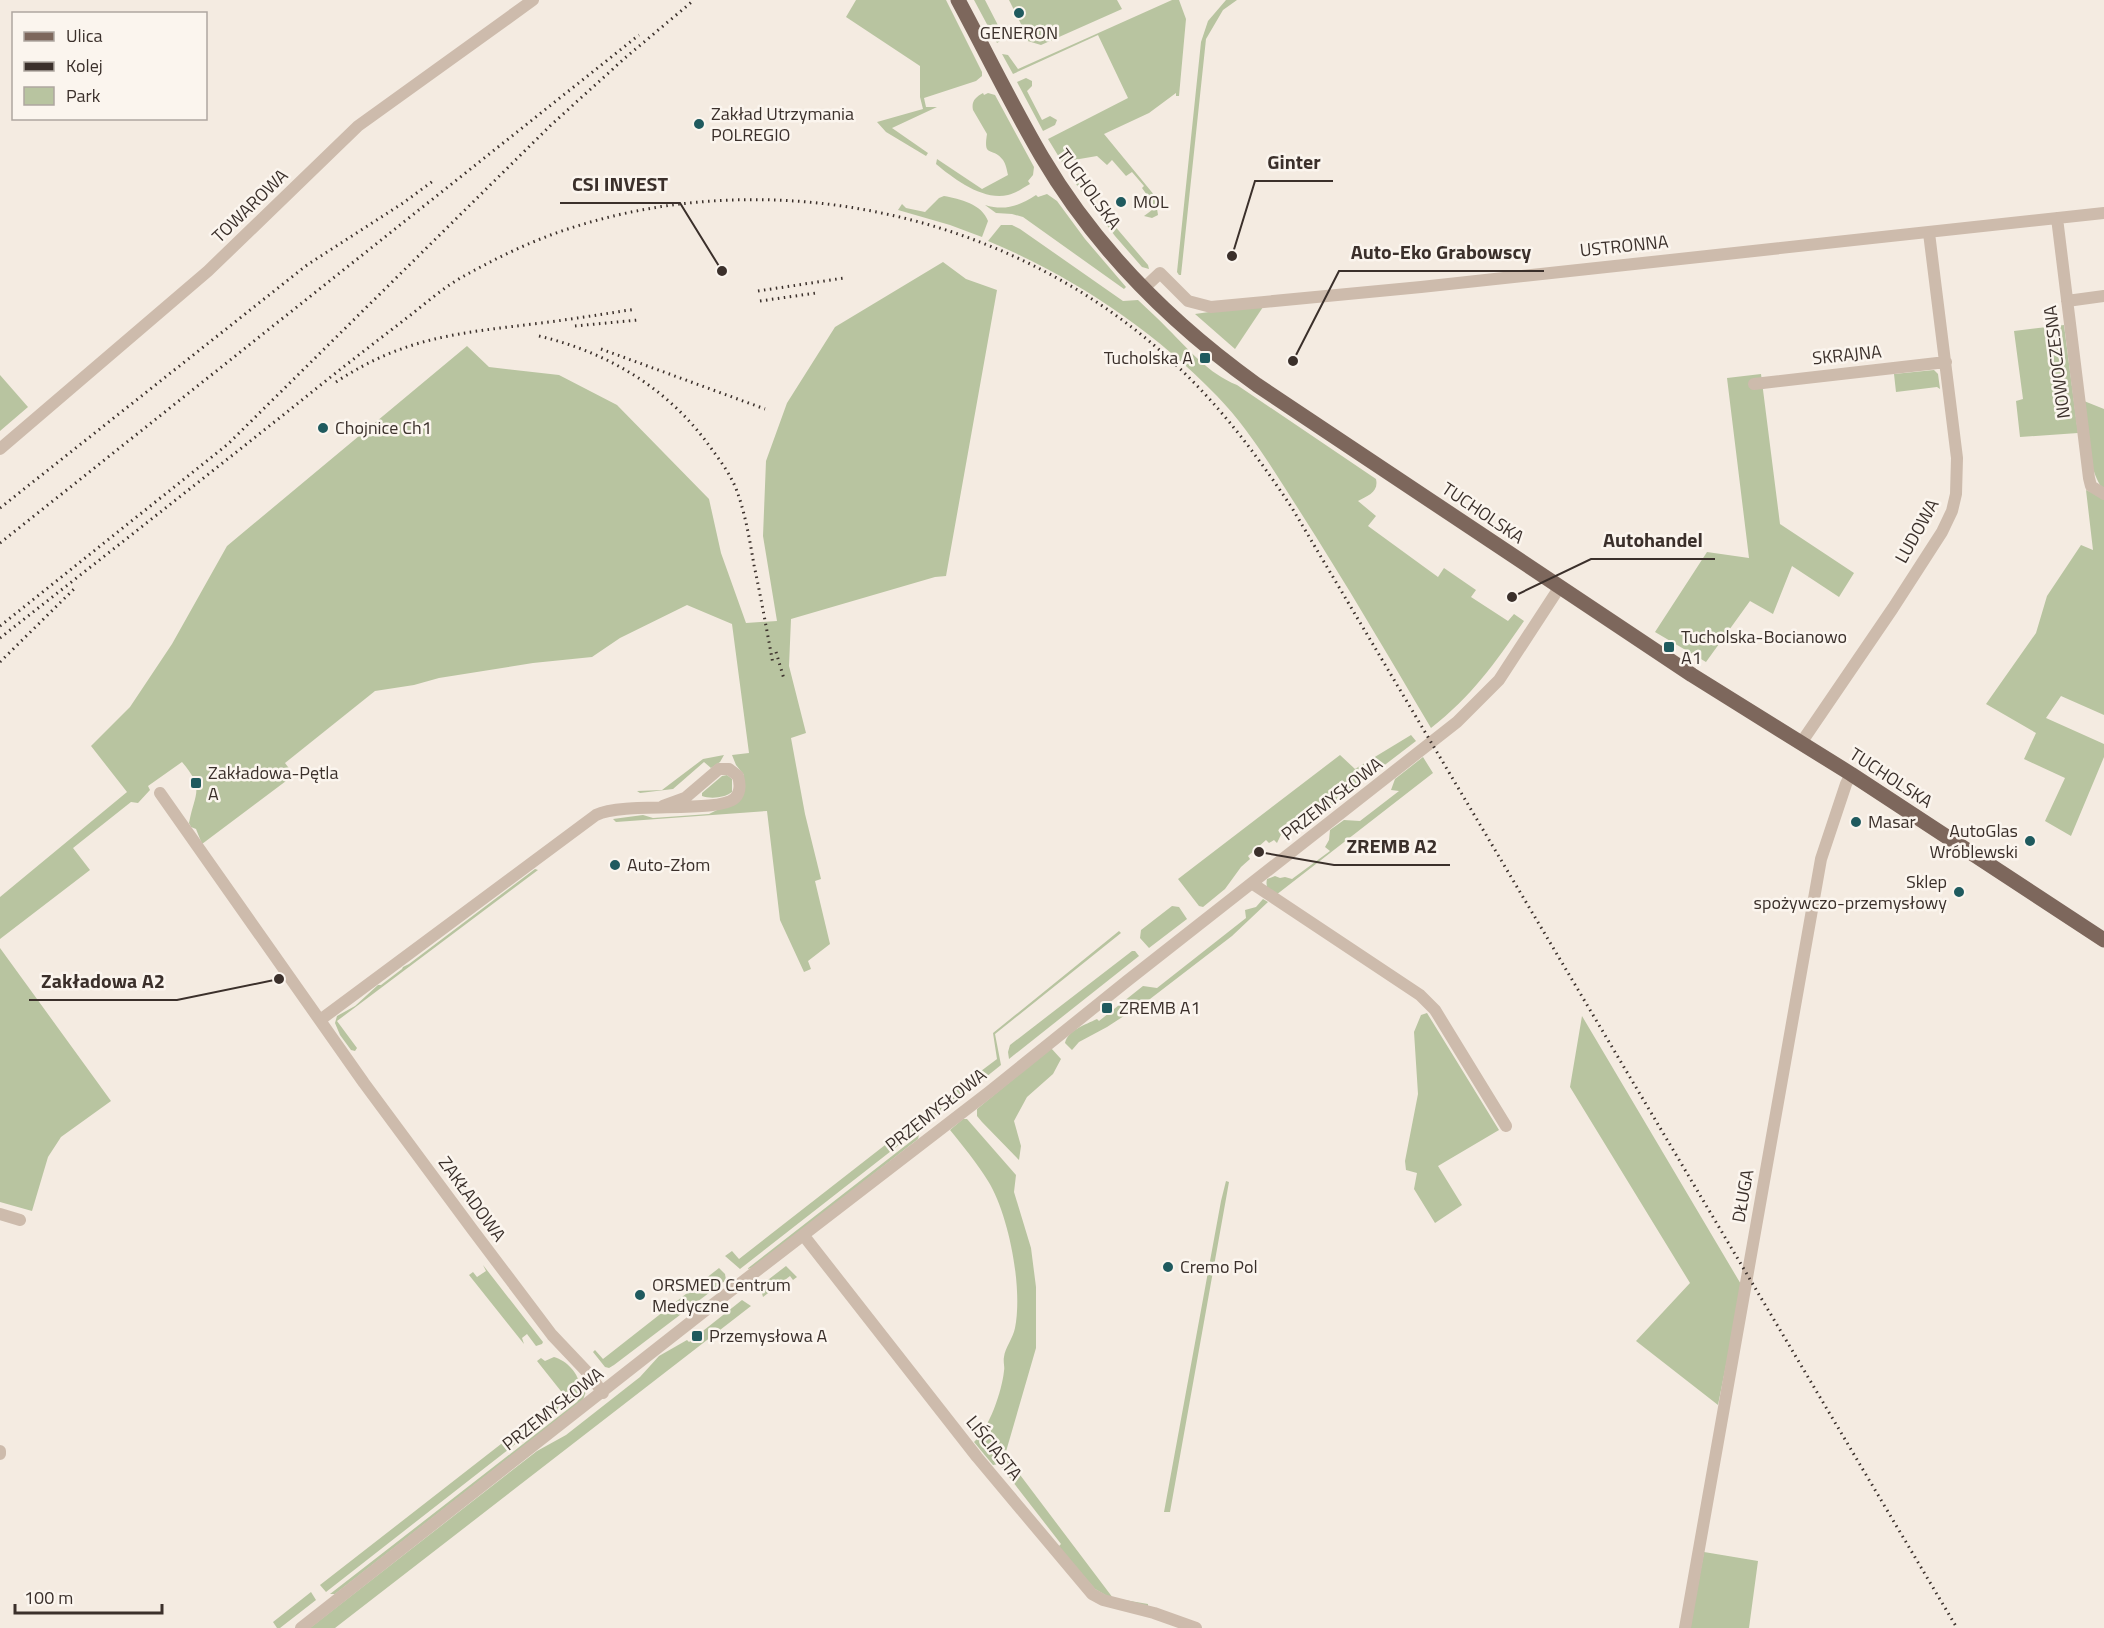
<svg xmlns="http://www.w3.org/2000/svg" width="2104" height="1628" font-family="'Titillium Web',sans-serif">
<rect width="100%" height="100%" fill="#f4ebe1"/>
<!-- green -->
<path fill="#b8c4a0" d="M856 0H946L982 72V76L976 81 924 98 926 107H937L892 128 928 153 926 156 886 132 877 122 923 109 920 97V66L846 17Z
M974 0H985L1003 35 1000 41 997 43Z
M1009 0H1117L1122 9 1041 45 1021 39V36L1025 32Z
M1172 0H1179L1186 19 1179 96H1176V93L1149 113 1104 134 1155 196 1158 215 1152 218 1144 216 1152 210 1151 203 1146 196 1147 195 1142 188 1144 186 1132 172 1126 176 1112 160 1107 165 1097 156 1062 162 1048 139 1128 98 1098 35 1013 74 1002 54 1008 55 1018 69Z
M1226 0H1237L1223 10 1206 39 1181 275H1179L1177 272 1201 42 1208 21Z
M1026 78 1032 81V86L1027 91 1042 120 1050 116 1057 120 1055 125 1043 131 1017 82Z
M983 93 984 95 988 93 995 95 1034 167 1033 175 1028 181 1030 184C1023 188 1016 193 1008 195 983 201 954 179 936 164L937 159 982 189 1008 175C1007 171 1006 164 1003 160 992 146 983 159 987 134L973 110C971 101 976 97 983 93Z
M1073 177 1148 265 1149 269 1142 267 1115 236 1073 180Z
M1047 194 1057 201 1085 239 1126 287 1124 289 1023 217 1012 214 996 213 985 205C1005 211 1019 206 1036 195L1038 197Z
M944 196C960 199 982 204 988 221L982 237 950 225 898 210 902 204 906 208 925 212 939 198Z
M1001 225H1012L1020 229 1123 301 1138 300C1148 310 1159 319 1168 329 1190 351 1208 373 1237 385L1376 479C1379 492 1368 496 1358 501L1376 516 1368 526 1438 577 1444 568 1476 590 1471 597 1508 621 1514 614 1524 621C1495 663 1472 696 1431 728 1388 655 1345 582 1299 510 1274 471 1249 429 1217 396 1152 329 1074 277 988 241Z
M943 262 966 279 997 290 946 576 935 577 791 619 789 666 806 733 791 738 805 814 821 879 815 881 830 944 808 961 811 969 804 972 780 920 767 811 616 822 613 819 643 815 653 818 709 814 721 808 728 807 744 775 736 765 732 755 749 753 732 624 687 605 620 638 592 657 533 663 439 678 414 685 375 691 285 763 294 775 202 844 196 829 191 827 189 823C195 792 205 789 182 762L148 786 150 790 138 803 131 802 73 848 90 870 0 939V897L127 792 91 746 130 707 172 644 227 546 467 346 489 367 559 375 617 405 709 499 721 553 746 623 777 621 763 536 766 461 787 403 835 327Z
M1265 304 1235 349 1195 314Z
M2064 325 2078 433 2020 437 2016 401 2023 399 2014 331Z
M1934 370 1938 374 1940 389 1937 387 1896 392 1894 374Z
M1761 374 1780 524 1854 573 1839 597 1792 566 1773 614 1750 601 1706 662 1655 632 1707 552 1749 558 1727 378Z
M0 375 28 407 0 431Z
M2084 401 2104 409V491C2086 466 2087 431 2084 401Z
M2086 490 2104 498V715L2061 696 2046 718 2104 744V757L2071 836 2045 821 2065 778 2024 759 2036 733 1986 704 2036 633 2047 596 2081 545 2093 550Z
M1411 735 1416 741 1326 810 1307 815 1305 819H1295L1287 822 1277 843 1274 840 1269 843 1266 840 1248 856 1250 859 1241 867 1225 889 1203 907 1199 906 1178 879 1340 755 1355 769Z
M724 755 720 762 711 768 704 762 673 789 640 793 637 791 662 790 703 759Z
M1423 757 1433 773 1276 895C1269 891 1265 888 1267 879L1275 876 1280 878 1285 877 1292 879 1330 851 1325 847 1329 840 1330 830 1344 820 1360 821 1399 791 1391 790 1395 779Z
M727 775 732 779V792C725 798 710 799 702 796V793L722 776Z
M535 869 538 870 337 1021 357 1048 355 1051 351 1050 340 1035 335 1023 337 1016 355 1006 378 985H381L402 969 403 967 409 964Z
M1263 899 1268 902 1232 936 1150 999 1107 1027 1079 1042 1072 1050 1065 1043C1068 1030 1085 1025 1097 1019L1099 1021 1143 986 1157 988 1246 918 1245 910 1256 907Z
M1172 906 1179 907 1187 919 1149 948 1140 938 1141 930Z
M1119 931 1121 933 995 1034 1001 1065 971 1089 965 1083 997 1059 993 1033Z
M0 948 111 1101 61 1137 48 1157 32 1211 0 1202Z
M1132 951H1135L1139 956 1009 1059 1008 1052 1010 1045Z
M1427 1013 1499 1130 1438 1166 1462 1205 1435 1223 1414 1189 1417 1173 1406 1170 1405 1161 1418 1094 1414 1032 1421 1015Z
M1582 1016 1742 1286 1718 1405 1636 1341 1690 1283 1570 1087Z
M1051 1048 1061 1059 1053 1074 1027 1097 1014 1121 1021 1146 1019 1160 982 1122 977 1116V1109Z
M959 1088 964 1095 925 1124 920 1118 921 1117Z
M963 1119H967L1016 1175 1014 1192 1031 1248 1036 1287V1348L1005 1455 1113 1598 1148 1604V1607L1114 1600 1095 1589 1058 1547 1061 1544 999 1464 993 1465 974 1442C989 1429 1002 1391 1004 1371 1005 1367 1003 1362 1004 1357 1005 1348 1013 1338 1015 1328 1023 1288 1009 1215 988 1181 977 1163 963 1146 950 1130Z
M912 1124 918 1130 740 1269 725 1256 732 1251 739 1259Z
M919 1135 918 1139 755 1267 747 1269Z
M1226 1181 1229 1182 1170 1512H1164L1221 1201Z
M483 1265 543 1342 542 1344 536 1346 527 1334 522 1338 524 1344 469 1275 473 1272 477 1277 486 1271Z
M786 1266 797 1277 793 1280 790 1276 763 1297 760 1286Z
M719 1268 725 1274 726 1280 614 1365 609 1368 605 1367 593 1352 595 1350 603 1359Z
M742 1300 751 1306 335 1628H310L537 1451 566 1435 640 1377 659 1356 687 1340 689 1342Z
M554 1357C569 1361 585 1380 578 1395L326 1592 320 1585 564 1395 537 1361 541 1358 545 1361Z
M585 1380 587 1388 583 1400 335 1594H330L577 1402 584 1393Z
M1704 1552 1758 1561 1749 1628H1690Z
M311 1592 316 1600 280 1628H277L273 1622Z"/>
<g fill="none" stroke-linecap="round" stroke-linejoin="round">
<!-- minor -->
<path stroke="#cdbbac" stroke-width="12" d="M2057 218 2089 478 2091 486 2104 494
M1144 288 1160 273 1188 301 1211 307 1421 287 2104 213
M2067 301 2104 296
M1754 384 1946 362
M0 449 208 271 358 126 533 0
M1801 743 1893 608 1942 532 1952 511 1956 494 1957 458 1929 233
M160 793 364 1083 472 1229 552 1335 588 1373 603 1393
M1253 884 1420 995 1435 1010 1506 1126
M320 1020 596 815C625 801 718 814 735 798 741 792 740 783 738 776L729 769H719L685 798 663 806
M0 1214 20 1220
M804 1236 977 1457 1092 1594 1103 1600 1154 1613 1196 1628
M0 1451V1454
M301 1628 711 1306 989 1092 1127 981 1457 722 1499 680 1559 588
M1685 1628 1821 859 1846 784 1851 774"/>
<!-- major -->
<path stroke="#7d675c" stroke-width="15" d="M958 0C986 52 1012 106 1042 157 1095 247 1172 324 1257 385L1692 675 1851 774 2104 940"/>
<!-- rail -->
<path stroke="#3b302b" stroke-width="3" stroke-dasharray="1.5 4.5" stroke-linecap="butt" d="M758 291 844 278
M760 301 816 293
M575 326 638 320
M539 336C610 353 671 390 713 451 723 464 733 479 738 494 746 517 750 542 754 565 761 598 767 631 773 664
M601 349 765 409
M336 382C406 336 461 333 541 323 573 319 604 314 636 309
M0 508 307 265 403 203 433 181
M0 543 639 35
M0 626 228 444 551 125 625 58 694 0
M0 638C97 562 195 485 292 408 330 377 369 347 408 317 426 303 444 287 464 276 491 261 519 247 548 236 754 159 1000 207 1164 354 1215 399 1255 452 1292 508L1957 1628
M776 652 784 679
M0 662 75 588"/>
</g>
<!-- markers -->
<g fill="#1f5a5e" stroke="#fbf5ee" stroke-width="2">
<circle cx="1019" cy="13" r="6"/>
<circle cx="699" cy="124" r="6"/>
<circle cx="1121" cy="202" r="6"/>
<rect x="1199" y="352" width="12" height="12" rx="3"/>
<circle cx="323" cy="428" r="6"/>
<rect x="1663" y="641" width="12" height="12" rx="3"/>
<rect x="190" y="777" width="12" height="12" rx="3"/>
<circle cx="1856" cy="822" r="6"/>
<circle cx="2030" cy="841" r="6"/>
<circle cx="615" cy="865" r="6"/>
<circle cx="1959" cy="892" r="6"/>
<rect x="1101" y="1002" width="12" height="12" rx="3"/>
<circle cx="1168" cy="1267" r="6"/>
<circle cx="640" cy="1295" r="6"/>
<rect x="691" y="1330" width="12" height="12" rx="3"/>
</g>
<g text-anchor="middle" stroke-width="5" stroke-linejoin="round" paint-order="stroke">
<!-- poi labels -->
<g font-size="18" fill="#3b302b" stroke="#fbf5ee" text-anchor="start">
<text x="1019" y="39" text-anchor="middle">GENERON</text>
<text x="711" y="120">Zakład Utrzymania<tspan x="711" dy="21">POLREGIO</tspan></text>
<text x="1133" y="208">MOL</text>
<text x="1193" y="364" text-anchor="end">Tucholska A</text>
<text x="335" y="434">Chojnice Ch1</text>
<text x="1681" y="643">Tucholska-Bocianowo<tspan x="1681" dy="21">A1</tspan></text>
<text x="208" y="779">Zakładowa-Pętla<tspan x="208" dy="21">A</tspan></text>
<text x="1868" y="828">Masar</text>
<text x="2018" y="837" text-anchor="end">AutoGlas<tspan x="2018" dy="21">Wróblewski</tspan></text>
<text x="627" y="871">Auto-Złom</text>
<text x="1947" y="888" text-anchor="end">Sklep<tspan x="1947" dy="21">spożywczo-przemysłowy</tspan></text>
<text x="1119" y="1014">ZREMB A1</text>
<text x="1180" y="1273">Cremo Pol</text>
<text x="652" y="1291">ORSMED Centrum<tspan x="652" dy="21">Medyczne</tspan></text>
<text x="709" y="1342">Przemysłowa A</text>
</g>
<!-- street labels -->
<g font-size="18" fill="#3b302b" stroke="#fbf5ee">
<text transform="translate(1089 189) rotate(54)" y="6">TUCHOLSKA</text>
<text transform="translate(250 206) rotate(-44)" y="6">TOWAROWA</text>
<text transform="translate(1624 246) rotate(-6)" y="6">USTRONNA</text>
<text transform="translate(1847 355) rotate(-6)" y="6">SKRAJNA</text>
<text transform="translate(2057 362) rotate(-97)" y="6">NOWOCZESNA</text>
<text transform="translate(1483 513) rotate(34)" y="6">TUCHOLSKA</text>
<text transform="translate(1917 531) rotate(-61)" y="6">LUDOWA</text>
<text transform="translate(1891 778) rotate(33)" y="6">TUCHOLSKA</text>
<text transform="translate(1332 799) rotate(-38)" y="6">PRZEMYSŁOWA</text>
<text transform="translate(936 1110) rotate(-38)" y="6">PRZEMYSŁOWA</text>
<text transform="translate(1743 1196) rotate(-80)" y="6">DŁUGA</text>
<text transform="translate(472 1199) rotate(54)" y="6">ZAKŁADOWA</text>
<text transform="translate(553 1409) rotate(-38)" y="6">PRZEMYSŁOWA</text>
<text transform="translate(994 1448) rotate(51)" y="6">LIŚCIASTA</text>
</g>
</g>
<!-- callouts -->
<path fill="none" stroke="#3b302b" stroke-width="2" d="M1232 256L1255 181H1333M722 271L680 203H560M1293 361L1339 271H1544M1512 597L1591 559H1715M1259 852L1334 865H1450M279 979L177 1000H29"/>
<g fill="#3b302b" stroke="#fbf5ee" stroke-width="2">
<circle cx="1232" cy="256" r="6"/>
<circle cx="722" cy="271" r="6"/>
<circle cx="1293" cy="361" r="6"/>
<circle cx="1512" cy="597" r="6"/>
<circle cx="1259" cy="852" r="6"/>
<circle cx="279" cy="979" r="6"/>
</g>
<g font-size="20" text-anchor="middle" font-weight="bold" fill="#3b302b" stroke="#fbf5ee" stroke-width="5" stroke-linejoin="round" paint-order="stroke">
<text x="1294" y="169">Ginter</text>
<text x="620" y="191">CSI INVEST</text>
<text x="1441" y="259">Auto-Eko Grabowscy</text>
<text x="1653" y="547">Autohandel</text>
<text x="1392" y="853">ZREMB A2</text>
<text x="103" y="988">Zakładowa A2</text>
</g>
<!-- legend -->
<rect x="12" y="12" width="195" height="108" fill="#fbf5ee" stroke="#aea6a0" stroke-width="1.5"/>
<rect x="24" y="32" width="30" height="9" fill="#7d675c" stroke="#aea6a0" stroke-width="1.5"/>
<text x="66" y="42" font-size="18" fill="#3b302b">Ulica</text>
<rect x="24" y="62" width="30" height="9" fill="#3b302b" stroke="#aea6a0" stroke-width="1.5"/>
<text x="66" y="72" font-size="18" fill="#3b302b">Kolej</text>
<rect x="24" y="87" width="30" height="18" fill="#b8c4a0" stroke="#aea6a0" stroke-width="1.5"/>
<text x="66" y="102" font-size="18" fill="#3b302b">Park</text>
<!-- scale -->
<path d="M15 1604v9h147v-9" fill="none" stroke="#3b302b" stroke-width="3"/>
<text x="24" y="1604" font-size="18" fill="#3b302b" stroke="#fbf5ee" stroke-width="4.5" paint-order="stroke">100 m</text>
</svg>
